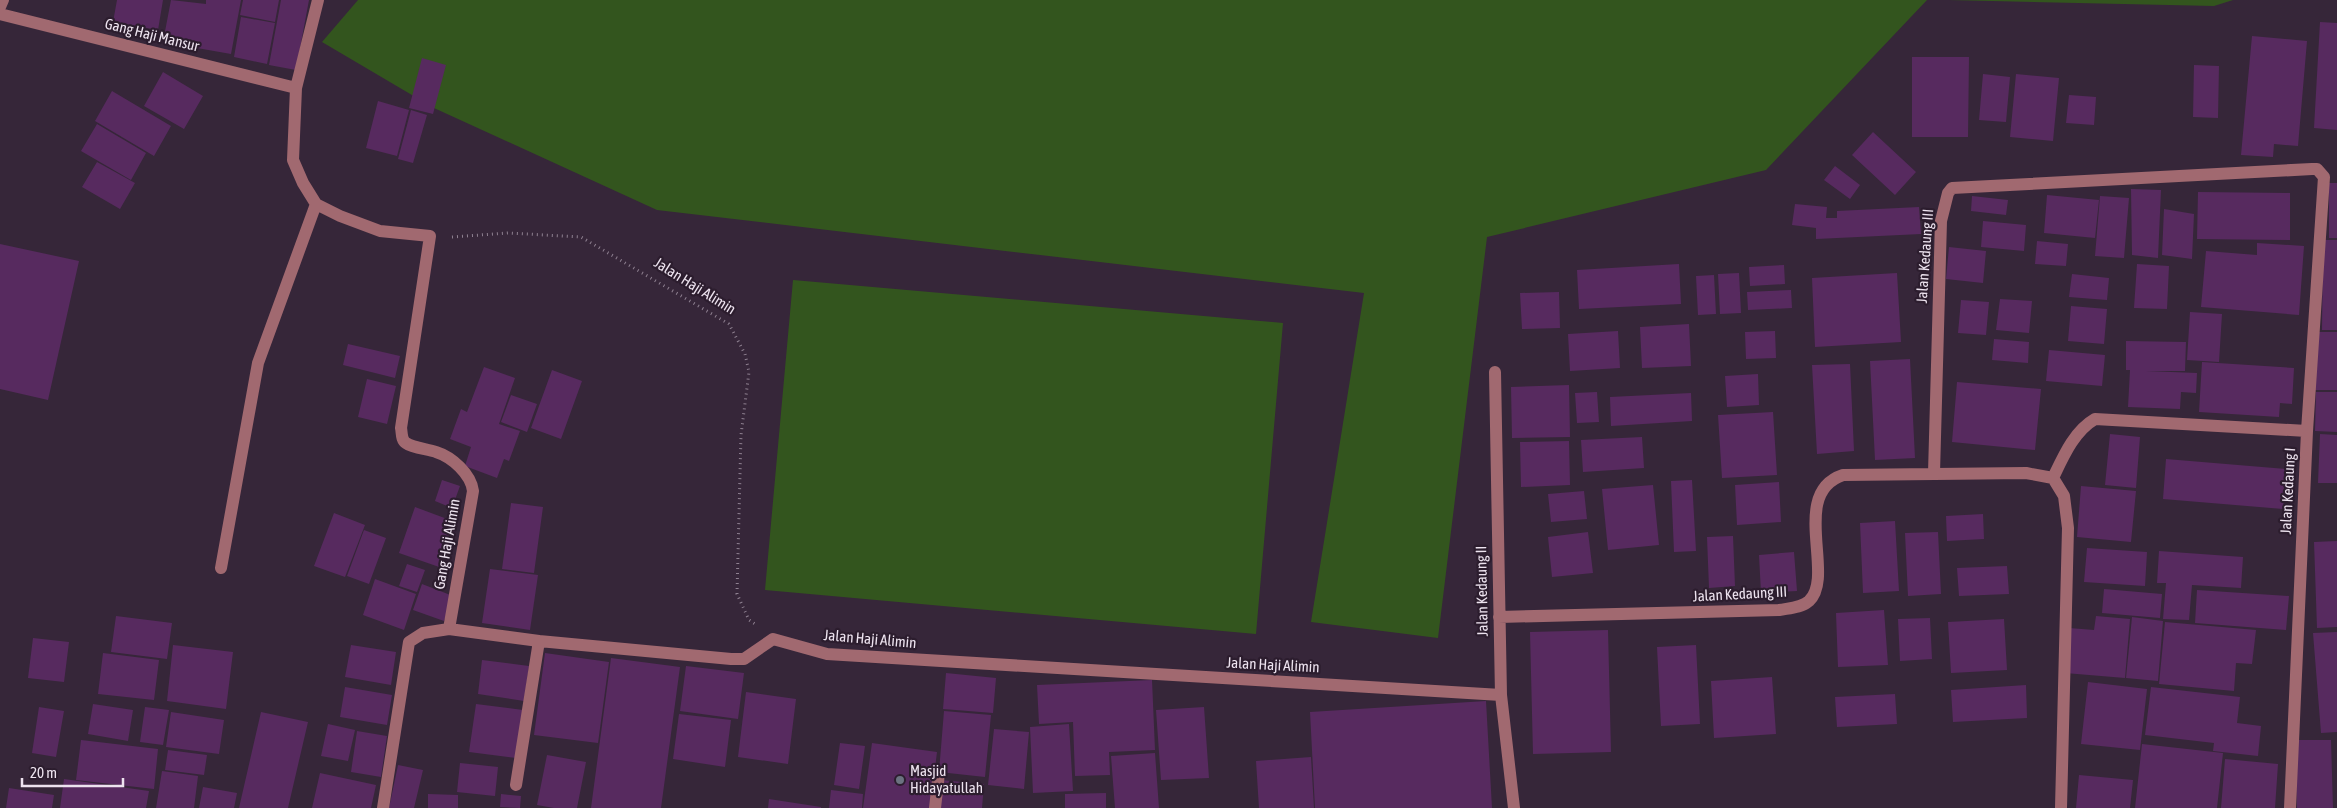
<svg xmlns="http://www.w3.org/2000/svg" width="2337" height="808" font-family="'Asap Condensed',sans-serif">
<rect width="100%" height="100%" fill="#362639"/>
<!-- green -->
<path fill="#33551e" d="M358 0H1927L1766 170 1487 237 1438 638 1311 622 1364 293 657 210 434 108 322 42Z
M1948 0H2233L2214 6Z
M793 280 1283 323 1256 634 765 590Z"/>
<!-- building -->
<path fill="#572a5f" d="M117 0H163L158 30 113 22Z
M171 0 206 4V0H241L231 54 163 42Z
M243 0H279L275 22 240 15Z
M281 0H309L296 70 269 65Z
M241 17 275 23 267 64 234 57Z
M2320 22 2337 23V130L2314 128Z
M2252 36 2307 41 2298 146 2274 144 2273 157 2241 155Z
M1912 57H1969L1968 137H1912Z
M422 58 446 65 433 114 409 108Z
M2194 65 2219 66 2218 118 2193 117Z
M163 72 203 96 184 129 144 106Z
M1983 74 2010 77 2006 122 1979 120Z
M2016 74 2059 78 2053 141 2010 137Z
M112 91 171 126 154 156 95 121Z
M2069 95 2096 97 2094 125 2066 123Z
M378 101 409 110 397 156 366 148Z
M411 110 427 115 413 163 398 159Z
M97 124 146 153 131 180 81 151Z
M1873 132 1916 172 1895 195 1852 155Z
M97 162 135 183 120 209 82 187Z
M1835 166 1860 185 1850 199 1824 180Z
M2329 183H2337V238H2329Z
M2131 189 2161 190 2158 258 2132 255Z
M2198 192 2290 193V240L2197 239Z
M2047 195 2099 200 2095 238 2044 233Z
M1972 196 2008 200 2006 215 1971 211Z
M2100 196 2129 198 2124 258 2095 256Z
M1795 204 1827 207 1826 218H1837V211L1919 207 1921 234 1816 239V228L1792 225Z
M2164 209 2194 214 2192 259 2162 255Z
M1983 221 2026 225 2024 251 1981 247Z
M2323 240H2337V330H2322Z
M2037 241 2068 244 2066 266 2035 264Z
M2257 243 2304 246 2299 315 2201 307 2206 251 2257 255Z
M0 244 79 261 48 400 0 389Z
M1949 247 1986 251 1983 283 1946 279Z
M1679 264 1681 304 1579 309 1577 270Z
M2137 264 2169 266 2167 309 2134 308Z
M1784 265 1785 284 1750 286 1749 267Z
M1739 273 1741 313 1720 314 1718 274Z
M1897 273 1901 342 1815 347 1812 278Z
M2072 274 2109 278 2107 300 2069 297Z
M1714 275 1716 314 1698 315 1696 276Z
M1791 290 1792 308 1748 310 1747 292Z
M1559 292 1560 328 1522 329 1520 293Z
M2000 299 2032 301 2029 333 1996 330Z
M1961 300 1989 302 1986 335 1958 333Z
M2071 306 2107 309 2104 344 2068 341Z
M2190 312 2222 314 2219 362 2187 360Z
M1689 324 1691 366 1642 368 1640 327Z
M1618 331 1620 368 1570 371 1568 334Z
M1775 331 1776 358 1746 359 1745 332Z
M2315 332H2337V390H2314Z
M1994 339 2029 342 2028 363 1992 360Z
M2126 341 2186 342 2185 371H2146L2197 373 2196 393 2181 392 2180 409 2128 407 2130 370H2126Z
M348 344 400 356 395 378 343 365Z
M2049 350 2105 355 2102 386 2046 381Z
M1910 359 1915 458 1875 460 1870 361Z
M2202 362 2294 368 2292 404 2280 403 2279 417 2199 412Z
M1850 364 1854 451 1817 454 1812 365Z
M484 367 515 378 499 424 520 431 509 461 504 459 497 478 465 466 471 447 450 439 461 409 467 412Z
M552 370 582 381 561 439 531 428Z
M1758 374 1759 405 1727 407 1725 376Z
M367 379 396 386 387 424 358 417Z
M1957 382 2041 389 2035 450 1952 442Z
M1569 385 1570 437 1512 438 1511 387Z
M1597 392 1599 422 1577 423 1575 393Z
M2316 392H2337V432L2315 431Z
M1691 393 1692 421 1611 426 1610 397Z
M511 395 537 404 527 432 501 422Z
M1773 412 1777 475 1722 478 1718 415Z
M2110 434 2140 437 2136 488 2105 485Z
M2320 434 2337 435V483H2318Z
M1642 437 1644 468 1583 472 1581 440Z
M1569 441 1570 485 1521 487 1520 442Z
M2166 459 2286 469 2283 509 2163 499Z
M442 480 460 486 452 508 435 501Z
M1692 480 1696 551 1674 552 1671 481Z
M1779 482 1781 522 1737 525 1735 485Z
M1653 485 1659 545 1608 550 1602 489Z
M2081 486 2136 491 2131 542 2077 537Z
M1584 491 1587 519 1551 522 1548 494Z
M511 503 543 507 534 573 502 569Z
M415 507 458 523 442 568 399 553Z
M334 513 365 525 345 577 314 566Z
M1983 514 1984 539 1947 541 1946 516Z
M1895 521 1899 591 1863 593 1860 523Z
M364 530 386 538 369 584 347 576Z
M1588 532 1593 573 1552 577 1548 537Z
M1938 532 1941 594 1908 596 1905 533Z
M1733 536 1735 586 1709 588 1707 537Z
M2337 541V627L2317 628 2314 542Z
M2087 548 2147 552 2145 586 2084 582Z
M2159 551 2243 557 2241 588 2192 585 2189 620 2163 619 2166 583H2157Z
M1794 552 1797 591 1761 593 1759 555Z
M407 564 425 570 417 592 399 586Z
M2007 566 2009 594 1959 596 1957 568Z
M490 569 538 575 530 630 482 623Z
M375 579 416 594 404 630 363 615Z
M422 584 453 596 444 621 413 610Z
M2104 589 2162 594 2160 618 2102 613Z
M2197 590 2289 596 2286 630 2195 623Z
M1884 610 1888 665 1838 667 1836 613Z
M116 616 172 623 167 659 111 652Z
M2096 616 2130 619 2125 678 2065 673 2069 628 2094 630Z
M2132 617 2163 621 2158 681 2126 678Z
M1930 618 1932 659 1900 661 1898 619Z
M2004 619 2007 670 1951 673 1948 622Z
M2165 622 2256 630 2252 664 2236 663 2234 691 2159 684Z
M1608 630 1611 752 1533 754 1530 632Z
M2337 632V732L2321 733 2313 633Z
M33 638 69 642 64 682 28 678Z
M173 645 233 652 226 709 167 701Z
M351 645 396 652 391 685 345 677Z
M1696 645 1700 724 1661 726 1657 647Z
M103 653 159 660 154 700 98 694Z
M545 653 609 662 598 743 534 735Z
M611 658 680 667 661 808H591Z
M482 660 529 666 524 701 478 694Z
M686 666 744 673 738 719 680 711Z
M946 673 996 678 993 713 943 709Z
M1772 677 1776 734 1714 738 1711 681Z
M1152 680 1155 750 1109 752 1110 775 1075 776 1073 722 1039 724 1037 685Z
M2088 682 2147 689 2140 750 2081 744Z
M2026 685 2027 718 1953 722 1951 690Z
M345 687 392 695 387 725 340 717Z
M2151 687 2240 697 2237 723 2261 726 2258 756 2213 751 2214 743 2145 735Z
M746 692 796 699 788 764 738 757Z
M1895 694 1897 724 1837 727 1835 697Z
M1486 701 1492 808H1315L1310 712Z
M93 704 133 710 128 741 88 734Z
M476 704 523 710 516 758 469 752Z
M39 707 64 711 56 757 32 753Z
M145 707 169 710 163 745 140 742Z
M1204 707 1209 778 1161 780 1156 710Z
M944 711 991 715 985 777 939 772Z
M171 712 224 720 219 754 166 747Z
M261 712 308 722 288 808H239Z
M679 714 731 720 725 767 673 759Z
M328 724 355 730 348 761 321 756Z
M1069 724 1073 791 1033 793 1030 727Z
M994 729 1029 732 1024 789 988 785Z
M357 731 387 736 381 777 351 772Z
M81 740 158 749 154 789 76 780Z
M2295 740H2331L2333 808H2297Z
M840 743 865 746 859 789 834 785Z
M872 743 937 752 930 808H863Z
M2142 744 2223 753 2217 808H2135Z
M168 750 207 755 204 775 165 770Z
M1155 753 1159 808H1115L1111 756Z
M547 755 586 762 577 808H554L537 805Z
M1311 757 1314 808H1259L1256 761Z
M2225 759 2278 764 2275 808H2221Z
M460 763 498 767 495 796 457 792Z
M398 765 423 770 414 808H389Z
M162 771 198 776 194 808H156Z
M320 773 376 785 371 808H312Z
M2079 775 2133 780 2130 808H2076Z
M64 779 149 791 146 808H60Z
M941 780 984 784 982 808H938Z
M203 787 237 793 234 808H199Z
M9 788 54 795 52 808H6Z
M831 790 863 794 862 808H829Z
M1106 793V808H1065V794Z
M428 794 458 795V808H428Z
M501 794 521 796 520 808 500 807Z
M769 799 821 807V808H768Z"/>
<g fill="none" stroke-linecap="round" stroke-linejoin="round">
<!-- path -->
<path stroke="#8f8191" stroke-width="3" stroke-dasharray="1 4" stroke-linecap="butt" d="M452 237 508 233 581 237 729 324 745 354 749 372 741 435 737 594 749 620 755 624"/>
<!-- minor -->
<path stroke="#a16970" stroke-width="12" d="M318 0 296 88 293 160 303 183 316 204 340 216 380 231 430 236 401 428C402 432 401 440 406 443 413 448 428 449 436 452 452 457 471 474 473 491L449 629 423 633 409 642 383 808
M0 7 3 0
M0 14 296 88
M1495 372 1501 695 1514 808
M1934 473 1941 221 1948 193 1952 188 2312 169H2317L2324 177 2307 431 2290 808
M2053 478C2063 457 2074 431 2095 419L2307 431
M221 568 258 363 316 204
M1499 617 1779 610C1789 608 1801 608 1809 601 1836 576 1789 493 1843 475L2026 473 2053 478 2064 496 2068 528 2061 808
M449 629 539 641 731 659H744L773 639 827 654 1501 695
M516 785 539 641
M935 808 939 773"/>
</g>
<!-- markers -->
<circle fill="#6b7280" stroke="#2c1d2e" stroke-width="2" cx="900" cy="780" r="5"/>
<g text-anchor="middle" stroke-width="4.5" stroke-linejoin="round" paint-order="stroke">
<!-- street labels -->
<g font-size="15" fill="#ede3ef" stroke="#2c1d2e">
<text transform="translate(152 35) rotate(14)" y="5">Gang Haji Mansur</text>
<text transform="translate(1925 256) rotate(-86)" y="5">Jalan Kedaung III</text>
<text transform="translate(695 286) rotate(32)" y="5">Jalan Haji Alimin</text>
<text transform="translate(2288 491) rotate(-87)" y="5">Jalan Kedaung I</text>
<text transform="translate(447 544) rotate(-80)" y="5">Gang Haji Alimin</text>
<text transform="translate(1482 591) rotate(-91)" y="5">Jalan Kedaung II</text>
<text transform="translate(1740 594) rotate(-3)" y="5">Jalan Kedaung III</text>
<text transform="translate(870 639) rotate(5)" y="5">Jalan Haji Alimin</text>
<text transform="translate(1273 665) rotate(3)" y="5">Jalan Haji Alimin</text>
</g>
<!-- poi labels -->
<g font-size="15" fill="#ede3ef" stroke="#2c1d2e" text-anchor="start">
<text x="910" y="776">Masjid<tspan x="910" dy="17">Hidayatullah</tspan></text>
</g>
</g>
<!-- scale -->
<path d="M22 778v8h101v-8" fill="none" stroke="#ede3ef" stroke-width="2.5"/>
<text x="30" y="778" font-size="15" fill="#ede3ef" stroke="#2c1d2e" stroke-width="4" paint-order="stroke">20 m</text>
</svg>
